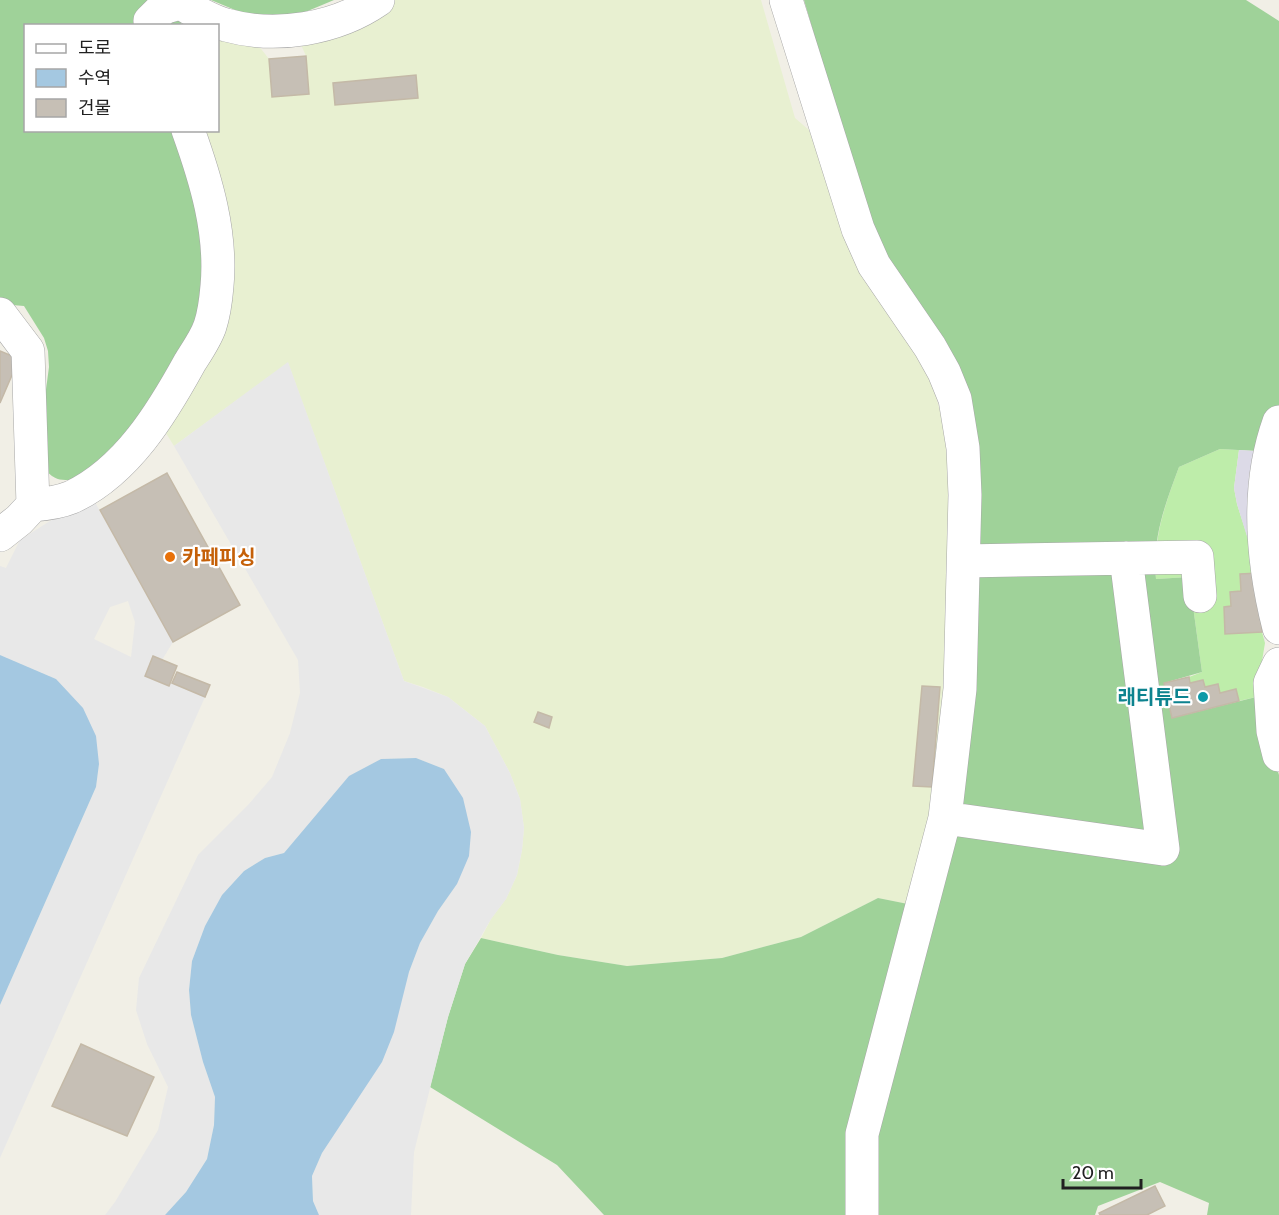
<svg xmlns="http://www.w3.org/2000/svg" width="1279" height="1215" font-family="Cabin,'Noto Sans KR',sans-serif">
<rect width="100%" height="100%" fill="#f1efe6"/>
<!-- farmland -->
<path fill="#e8f0d1" d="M391 0H761L795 118 809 130 851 250 931 378 947 437 954 504 937 807 912 905 878 898 801 937 722 958 627 966 558 955 481 938 491 919 506 899 517 875 522 850 524 828 520 799 510 773 485 726 448 697 423 687 404 681 288 363 174 446 156 417 205 131 218 130V34L258 45 269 59 273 97 309 94 306 56 298 38Z"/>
<!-- grass -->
<path fill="#beedaa" d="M1220 449 1239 450 1234 488 1237 504 1259 573 1240 574 1241 591 1262 632 1265 643 1256 697 1239 701 1236 689 1220 693 1218 684 1205 687 1202 680 1190 683 1189 677 1202 672 1189 577 1156 579C1153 537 1165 505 1179 467Z"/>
<!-- forest -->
<path fill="#9fd299" d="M0 0H193L180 20 182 25 26 26V130L205 131 227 249 183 382 78 479C60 481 56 481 43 468V412L49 367 48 351 44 338 24 306 0 304Z
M211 0H334L291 18 247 15Z
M804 0H1246L1279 21V418L1256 451 1220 449 1179 467C1165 505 1152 538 1156 579L1189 577 1202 672 1164 683 1172 718 1256 697 1279 775V1215H1207L1209 1203 1160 1182 1098 1206 1095 1215H604L557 1165 430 1087 448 1017 465 964 481 938 558 955 627 966 722 958 801 937 878 898 933 909 975 457 882 254 843 133Z"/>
<!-- parking -->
<path fill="#e8e8e8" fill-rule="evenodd" d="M288 362 404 681 448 697 485 726 510 773 520 799 524 828 522 850 517 875 506 899 491 919 465 964 448 1017 414 1152 411 1215H319L313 1201 312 1176 322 1153 362 1091 401 1000 409 972 420 943 438 911 457 884 444 769 416 758 381 759 350 776 284 853 265 858 244 871 222 895 205 926 192 961 189 990 191 1015 203 1062 215 1097 214 1125 207 1159 186 1192 165 1215H105L115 1202 158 1130 168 1087 147 1044 136 1010 139 978 198 855 248 805 272 777 290 733 300 693 298 660 174 446Z
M91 495 173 642 162 660 153 656 145 676 168 686 170 682 205 697 0 1158V1005L96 787 99 764 56 679 0 655V566L6 568 20 540ZM128 601 135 622 131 657 94 639 110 607Z"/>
<!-- plaza -->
<path fill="#dcdae7" d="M1239 450 1256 451 1249 475 1248 496 1262 572 1265 643 1253 556 1237 504 1234 488Z"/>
<!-- water -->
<path fill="#a4c8e1" d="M0 655 56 679 83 708 96 736 99 764 96 787 0 1005Z
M416 758 444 769 463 798 471 832 469 856 457 884 438 911 420 943 409 972 394 1032 382 1062 322 1153 312 1176 313 1201 319 1215H165L186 1192 207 1159 214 1125 215 1097 203 1062 191 1015 189 990 192 961 205 926 222 895 244 871 265 858 284 853 349 776 381 759Z"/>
<!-- building -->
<path fill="#c6bfb5" stroke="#c4b9a7" stroke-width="1.5" d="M306 56 309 94 272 97 269 59Z
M416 75 418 98 335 105 333 83Z
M0 351 19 359 0 403Z
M167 473 240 605 173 642 100 510Z
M1259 573 1262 632 1225 634 1224 607 1231 606 1230 592 1241 591 1240 574Z
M153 656 177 666 169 686 145 676Z
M177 672 210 685 205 697 172 683Z
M1189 677 1190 683 1203 680 1205 687 1218 684 1220 693 1236 689 1239 701 1172 718 1164 683Z
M922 686 940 687 932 787 913 786Z
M538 712 552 717 549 728 534 722Z
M81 1044 154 1077 127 1136 52 1106Z
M1155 1186 1165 1206 1147 1215H1100L1099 1213Z"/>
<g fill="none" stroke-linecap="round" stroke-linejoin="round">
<defs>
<path id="minor" d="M786 0 858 229 874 265 930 347 944 372 955 399 963 448 965 495 960 689 945 818 862 1134V1215
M151 26 150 21 163 8 180 3C195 11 210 21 226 25 276 39 336 29 378 0
M0 314 28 351 33 505
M1279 422C1255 489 1262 561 1279 628
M0 535 19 520 33 505C46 504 60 502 72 497 127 471 162 413 190 362 197 351 206 338 210 326 214 314 216 298 217 286 222 233 206 180 188 130
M964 561 1197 557 1200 596
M1279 664 1270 683 1273 731 1279 755
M945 818 1163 849 1126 558"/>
</defs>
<!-- minor casing -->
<use href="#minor" stroke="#a7a7a7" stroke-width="34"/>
<!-- minor -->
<use href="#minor" stroke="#fff" stroke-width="33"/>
</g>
<!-- markers -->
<circle fill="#e8710a" stroke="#fff" stroke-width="2" cx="170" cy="557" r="6"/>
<circle fill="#0f9aa8" stroke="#fff" stroke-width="2" cx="1203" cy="697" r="6"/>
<g text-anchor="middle" stroke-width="4.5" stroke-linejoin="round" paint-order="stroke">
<!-- food labels -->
<g font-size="20" font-weight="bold" fill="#c56008" stroke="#fff" text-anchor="start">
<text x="182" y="564">카페피싱</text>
</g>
<!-- culture labels -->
<g font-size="20" font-weight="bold" fill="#0d838f" stroke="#fff" text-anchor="end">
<text x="1191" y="704">래티튜드</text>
</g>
</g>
<!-- legend -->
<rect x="24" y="24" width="195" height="108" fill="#ffffff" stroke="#a6a6a6" stroke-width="1.5"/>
<rect x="36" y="44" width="30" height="9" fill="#ffffff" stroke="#a6a6a6" stroke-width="1.5"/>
<text x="78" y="54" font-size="18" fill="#202020">도로</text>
<rect x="36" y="69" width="30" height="18" fill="#a4c8e1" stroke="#a6a6a6" stroke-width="1.5"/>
<text x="78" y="84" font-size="18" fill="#202020">수역</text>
<rect x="36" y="99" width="30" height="18" fill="#c6bfb5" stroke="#a6a6a6" stroke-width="1.5"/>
<text x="78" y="114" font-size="18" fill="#202020">건물</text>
<!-- scale -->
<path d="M1063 1179v9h78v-9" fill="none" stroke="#202020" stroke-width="3"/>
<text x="1072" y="1179" font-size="18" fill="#202020" stroke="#ffffff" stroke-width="4.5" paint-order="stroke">20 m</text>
</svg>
